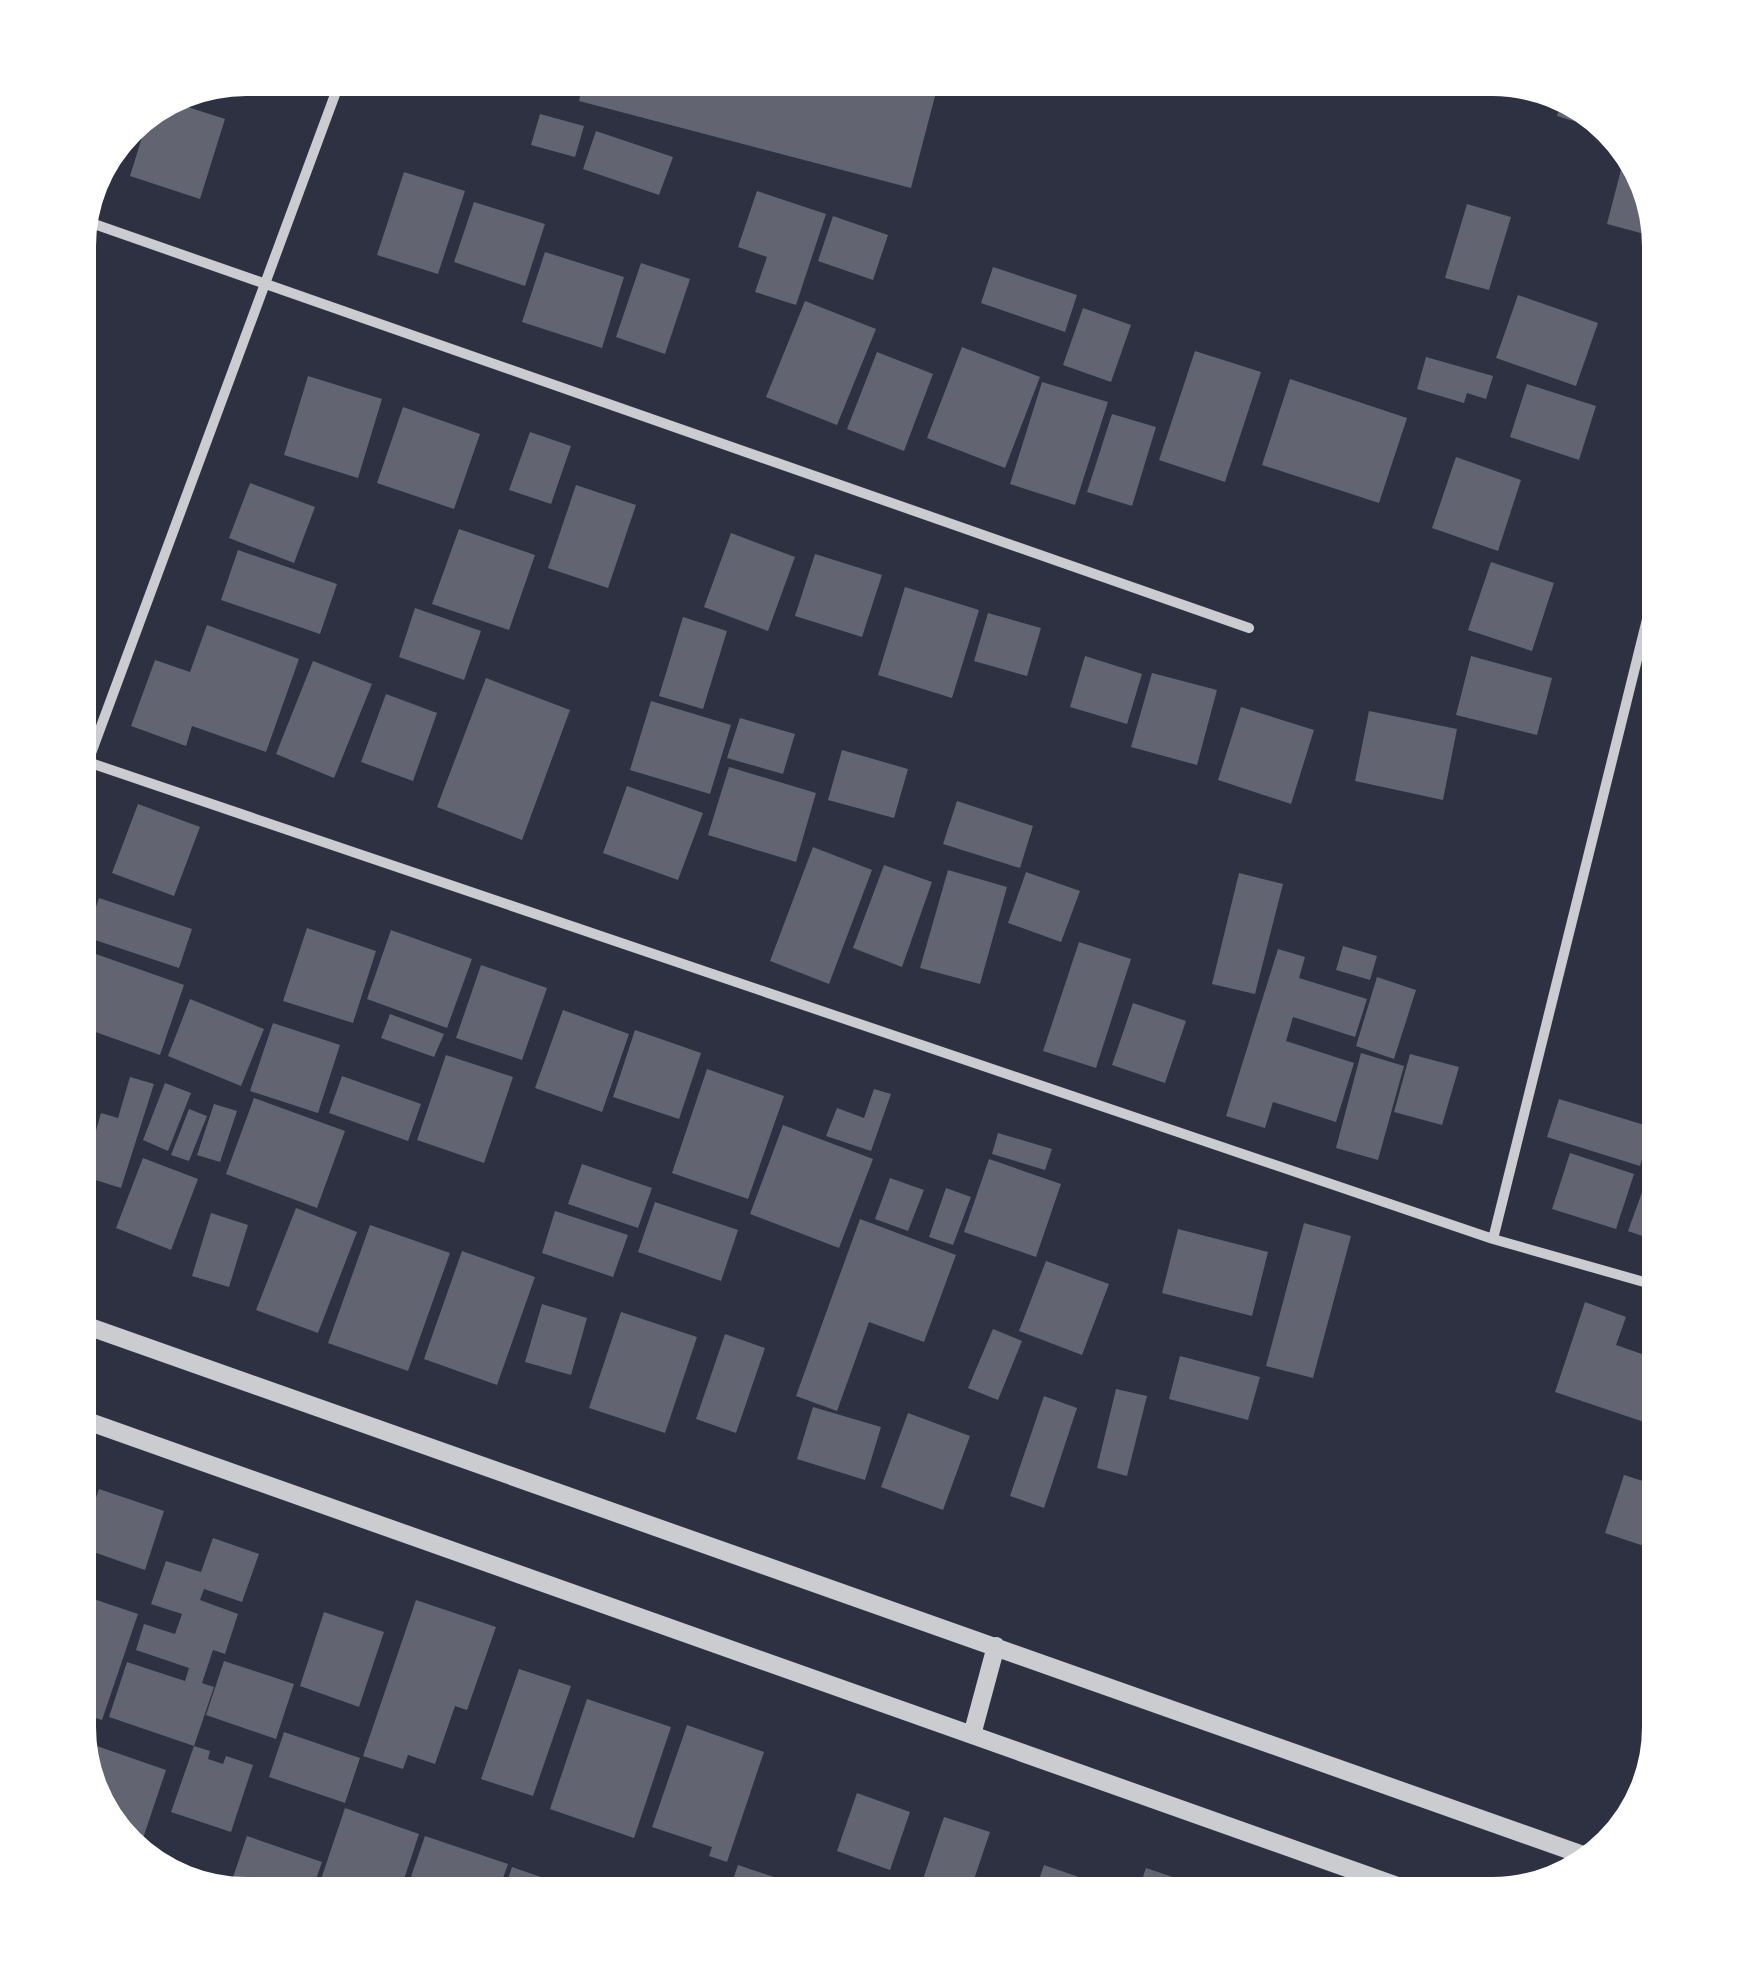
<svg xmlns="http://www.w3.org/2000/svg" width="1738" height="1973" font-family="Jost,sans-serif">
<rect width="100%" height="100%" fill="#2d3142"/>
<!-- building -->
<path fill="#626471" d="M585 73H941L911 188 579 101Z
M1566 90 1569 91 1626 137 1557 116Z
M169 101 225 119 200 199 130 176 151 108Z
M540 114 584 126 575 157 531 145Z
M596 131 673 157 659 195 583 169Z
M1623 162 1638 166 1663 239 1607 224Z
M404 172 465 191 438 274 377 255Z
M757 191 826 214 796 305 755 292 767 257 738 247Z
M474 202 545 224 525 286 454 262Z
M1467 204 1511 217 1489 290 1445 278Z
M833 216 888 235 873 280 818 261Z
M545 252 624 277 602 348 522 322Z
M641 263 690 279 665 354 616 337Z
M993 267 1077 295 1065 332 981 303Z
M1518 295 1598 323 1576 386 1496 358Z
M805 301 876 329 837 425 766 397Z
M1083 308 1131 325 1111 382 1063 365Z
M962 347 1040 377 1005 468 927 438Z
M1195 351 1261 372 1225 482 1159 460Z
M877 352 933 374 904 451 847 429Z
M1426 357 1493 376 1486 399 1467 393 1464 403 1417 389Z
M308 376 382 399 358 478 284 455Z
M1290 379 1407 418 1379 503 1262 465Z
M1042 382 1108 402 1075 505 1010 484Z
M1527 384 1596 406 1579 460 1510 437Z
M403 407 480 434 454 509 377 483Z
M1112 414 1156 427 1132 506 1087 492Z
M530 432 571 446 551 504 509 490Z
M1456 457 1521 480 1498 551 1432 528Z
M250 483 315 507 294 563 229 538Z
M576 485 636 505 608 588 548 568Z
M459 529 535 555 509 630 432 604Z
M731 533 795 557 768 631 704 607Z
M238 550 337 584 320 634 221 600Z
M815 554 882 575 862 637 795 616Z
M1491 562 1554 583 1532 651 1468 630Z
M905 587 979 610 952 698 878 675Z
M415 608 481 631 464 680 399 657Z
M988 613 1041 628 1027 676 974 661Z
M683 617 727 631 703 709 659 696Z
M207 625 299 659 266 752 192 726 186 746 131 726 155 660 190 672Z
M1085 656 1142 674 1127 724 1070 707Z
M1471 656 1552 678 1537 735 1456 715Z
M313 661 372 684 334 778 276 754Z
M1152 673 1217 690 1197 765 1131 747Z
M486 678 570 710 522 840 437 807Z
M386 694 437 713 413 781 361 762Z
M651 701 731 725 710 794 630 770Z
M1241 707 1314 730 1291 804 1218 780Z
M1369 711 1457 729 1443 800 1355 781Z
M740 718 795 734 783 774 727 758Z
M842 750 908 769 894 818 828 800Z
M729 767 816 793 796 862 708 835Z
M627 786 703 813 678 880 603 853Z
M957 801 1033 826 1020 868 943 844Z
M138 804 200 827 174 896 112 873Z
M813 847 872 870 829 984 770 961Z
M884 865 932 882 902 967 853 948Z
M948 870 1007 887 980 984 920 968Z
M1026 872 1080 891 1061 942 1008 923Z
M1239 873 1283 884 1255 994 1212 984Z
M99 898 192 929 179 968 86 937Z
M307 928 376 951 353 1023 283 1001Z
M391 930 472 959 447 1028 367 999Z
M1079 942 1131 959 1096 1068 1043 1051Z
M1343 946 1377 956 1370 980 1336 970Z
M1278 949 1305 957 1299 978 1367 999 1355 1037 1293 1017 1286 1041 1354 1063 1336 1122 1273 1102 1265 1128 1226 1116Z
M93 953 184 985 160 1055 73 1024V1012Z
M481 965 547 988 522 1060 456 1038Z
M1377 977 1416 990 1394 1059 1356 1046Z
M190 999 264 1029 241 1086 168 1056Z
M1133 1003 1186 1021 1165 1083 1112 1065Z
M563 1010 629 1034 602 1112 535 1088Z
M390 1014 444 1034 434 1057 381 1038Z
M273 1023 340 1045 318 1113 250 1091Z
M635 1030 701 1053 679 1119 613 1097Z
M1361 1053 1404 1066 1378 1160 1336 1148Z
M1410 1054 1459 1067 1442 1125 1394 1112Z
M446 1055 513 1077 484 1163 417 1140Z
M707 1069 784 1096 748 1199 672 1173Z
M342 1076 421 1104 408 1141 329 1113Z
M130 1077 154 1084 121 1188 73 1173V1127L95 1134 101 1113 118 1118Z
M165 1083 191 1093 168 1151 143 1140Z
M874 1089 891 1094 871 1151 826 1136 837 1108 864 1118Z
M254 1098 345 1131 317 1208 226 1174Z
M1559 1099 1651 1127 1640 1166 1547 1137Z
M214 1104 237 1111 220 1162 197 1155Z
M189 1109 207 1116 189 1161 171 1155Z
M783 1125 873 1159 839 1248 750 1214Z
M998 1133 1052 1149 1045 1170 992 1154Z
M1570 1153 1634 1174 1616 1229 1552 1209Z
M143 1158 198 1179 171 1250 116 1228Z
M989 1159 1061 1184 1036 1257 964 1232Z
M582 1164 652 1188 638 1228 568 1204Z
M1649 1173 1665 1179V1244L1628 1231Z
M890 1178 924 1190 908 1231 875 1219Z
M946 1188 971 1197 953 1245 929 1237Z
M655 1202 738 1230 721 1281 638 1252Z
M296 1208 357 1232 318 1333 256 1310Z
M555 1211 628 1235 613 1277 542 1253Z
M211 1213 248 1225 229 1287 192 1276Z
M860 1219 956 1255 924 1342 869 1322 837 1411 796 1396Z
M1304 1223 1351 1236 1313 1378 1266 1366Z
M370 1225 450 1253 408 1371 328 1343Z
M1178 1229 1268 1252 1252 1316 1162 1293Z
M462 1251 535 1277 497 1385 424 1359Z
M1046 1261 1109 1284 1082 1355 1019 1331Z
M1585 1302 1626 1317 1616 1345 1665 1362 1647 1423 1555 1392Z
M542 1304 587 1318 571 1375 525 1362Z
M621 1312 697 1337 665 1433 589 1408Z
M993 1329 1022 1341 998 1400 968 1388Z
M725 1334 765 1348 736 1433 696 1419Z
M1180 1356 1260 1377 1248 1420 1169 1399Z
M1116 1389 1147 1396 1127 1476 1097 1468Z
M1044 1396 1077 1408 1044 1508 1010 1496Z
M813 1407 881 1427 865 1480 797 1459Z
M908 1413 970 1436 943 1510 881 1487Z
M1624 1475 1665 1488V1553L1605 1533Z
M99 1489 164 1511 145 1570 79 1547Z
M213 1538 259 1554 242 1602 204 1589 200 1600 238 1614 225 1654 213 1650 202 1683 214 1687 194 1746 109 1717 127 1662 185 1681 189 1668 136 1650 144 1624 175 1634 182 1614 151 1604 166 1561 201 1572Z
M73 1592 138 1614 102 1720 73 1711Z
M416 1600 496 1627 467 1710 455 1706 435 1764 408 1755 403 1769 363 1756Z
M324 1612 384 1632 359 1707 300 1686Z
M224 1661 294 1684 276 1739 206 1715Z
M519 1669 571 1686 533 1796 481 1779Z
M587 1699 671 1727 634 1838 550 1809Z
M687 1725 764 1752 727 1862 709 1856 712 1847 652 1827Z
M284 1732 360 1758 345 1803 269 1777Z
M91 1744 166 1770 137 1856 108 1832 85 1764Z
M194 1746 210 1751 208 1759 223 1764 226 1756 253 1765 231 1832 171 1812Z
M857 1793 910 1812 890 1870 837 1851Z
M345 1808 419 1834 397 1900H314Z
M944 1817 990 1832 967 1900H956L920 1888Z
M247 1836 322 1862 309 1900H250L253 1890 231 1883Z
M425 1836 508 1864 495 1900H403Z
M738 1865 842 1900H726Z
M1044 1865 1102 1885 1099 1895 1113 1900H1032Z
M512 1867 608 1900H512L502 1897Z
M1146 1868 1241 1900H1135Z"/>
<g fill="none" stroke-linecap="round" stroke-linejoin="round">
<!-- minor -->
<path stroke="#caccd0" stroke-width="10" d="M77 218 1249 628
M73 757 1493 1239 1665 1288
M73 802 343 73
M1493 1239 1665 547"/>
<!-- tertiary -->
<path stroke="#caccd0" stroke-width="18" d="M73 1321 1600 1861
M73 1416 1437 1900
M972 1735 996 1646"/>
</g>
<!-- crop -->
<path d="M0 0H1738V1973H0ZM246 90H1492A156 156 0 0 1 1648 246V1727A156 156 0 0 1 1492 1883H246A156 156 0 0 1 90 1727V246A156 156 0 0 1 246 90Z" fill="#fff" fill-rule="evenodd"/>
<path fill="none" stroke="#fff" stroke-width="12" d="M246 90H1492A156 156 0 0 1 1648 246V1727A156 156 0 0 1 1492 1883H246A156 156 0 0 1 90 1727V246A156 156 0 0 1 246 90Z"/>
</svg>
